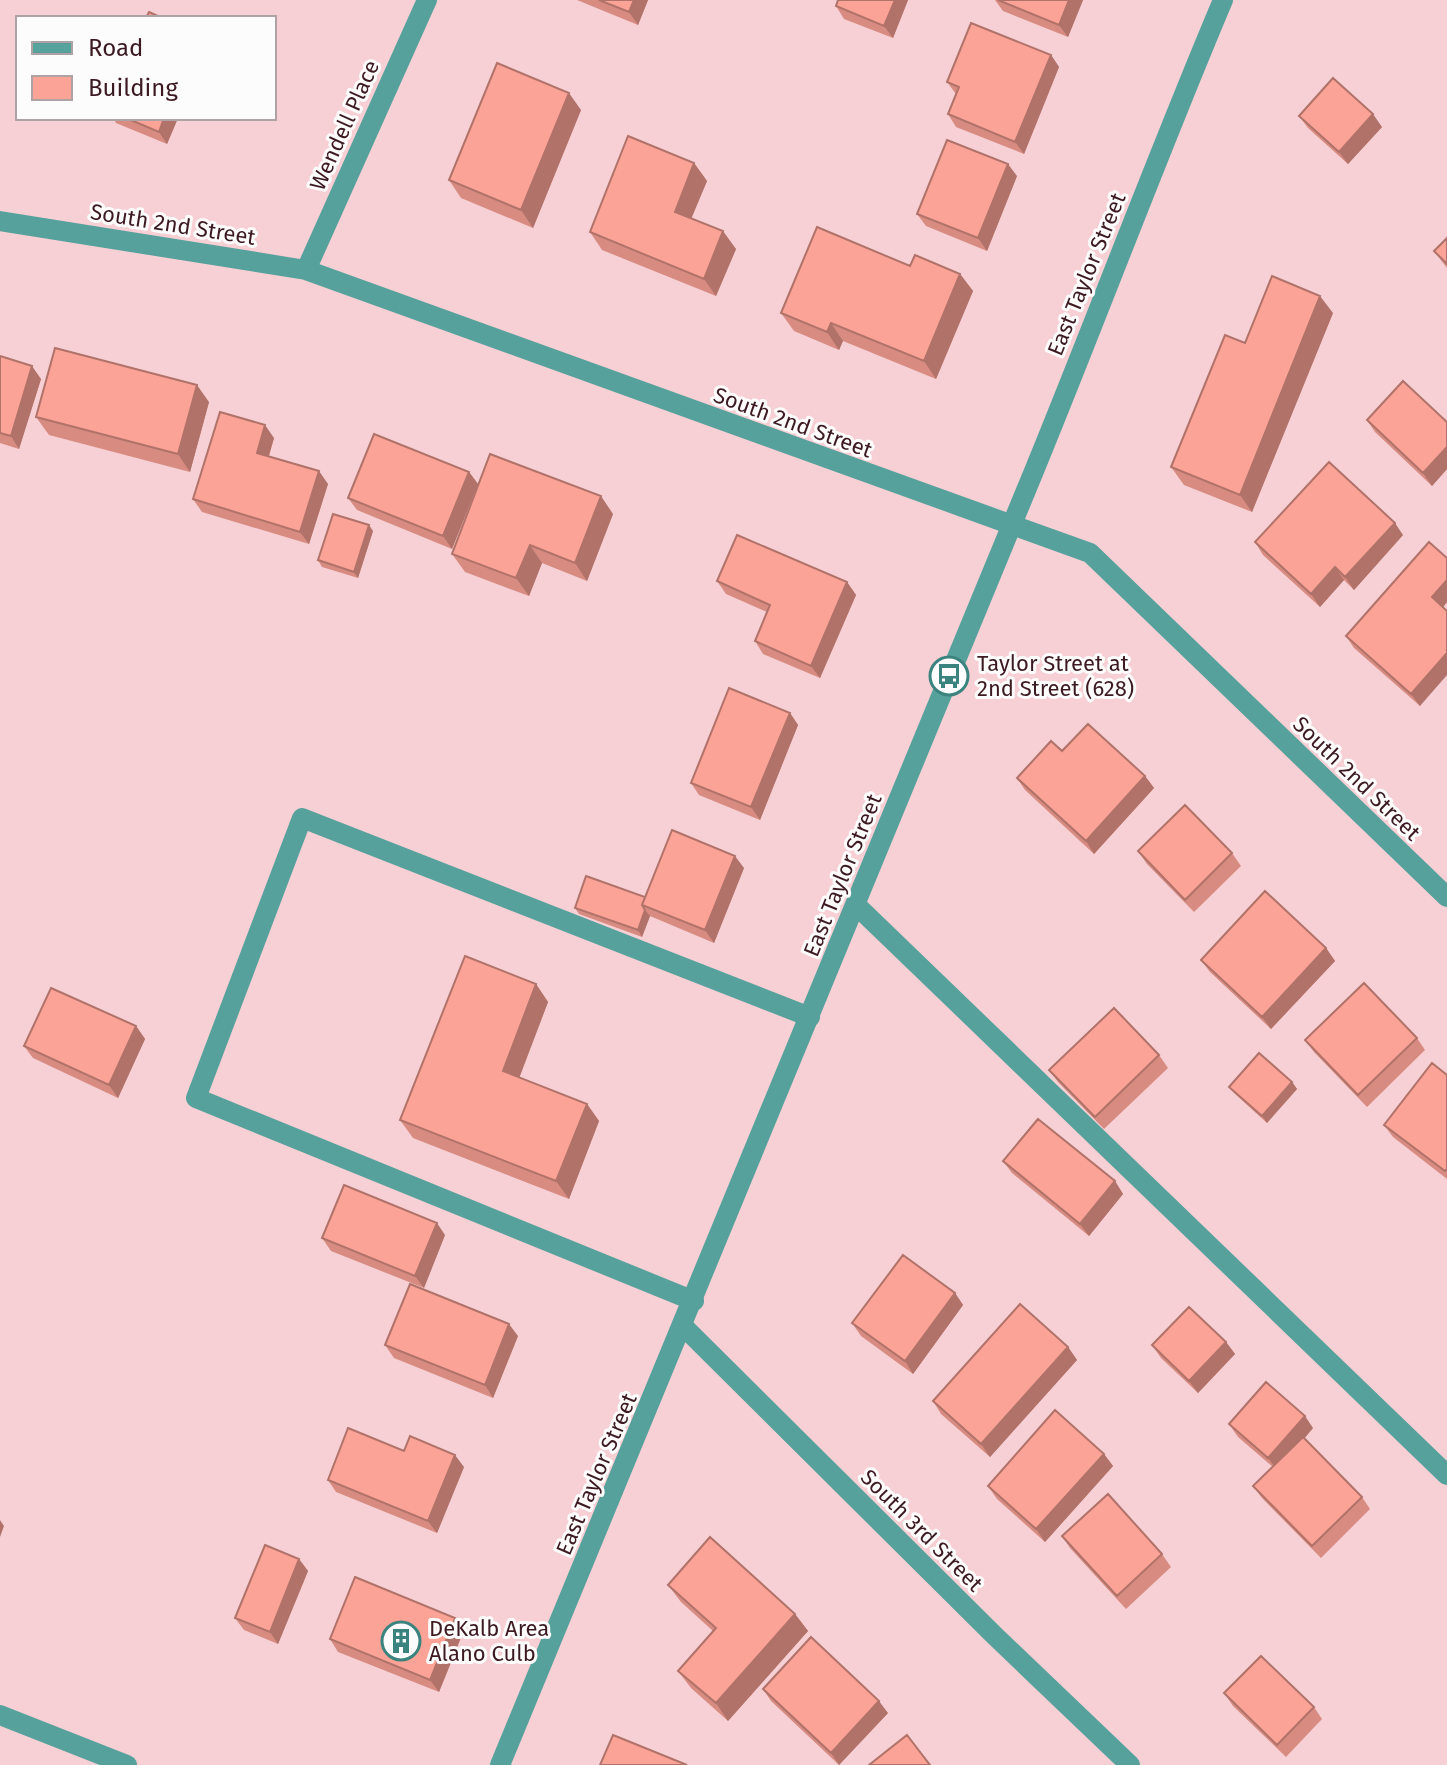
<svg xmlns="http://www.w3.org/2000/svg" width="1447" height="1765" font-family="'Fira Sans',sans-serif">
<rect width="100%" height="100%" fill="#f6d0d5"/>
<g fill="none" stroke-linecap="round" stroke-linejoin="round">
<!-- lane -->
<path stroke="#57a19c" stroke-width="20" d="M856 905 1447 1475
M694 1301 196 1098 302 818 810 1017"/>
<!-- street -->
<path stroke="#57a19c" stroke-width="20" d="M0 221 306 270 1090 553 1447 897
M306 270 427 0
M683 1326 995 1636 1130 1765
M0 1715 127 1765
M500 1765C680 1335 856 903 1034 471 1098 315 1157 156 1223 0"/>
</g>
<!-- wall -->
<path fill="#d88c81" d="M577 0H648L638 25Z
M908 0 893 38 844 19 836 6Z
M995 0H1083L1068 37 1003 11Z
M1051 55 1059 67 1024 154 956 127 948 114 956 94 947 82Z
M581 110 533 228 461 198 449 180Z
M1299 116 1382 127 1348 164 1308 128Z
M113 118H178L167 144 116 123Z
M694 163 707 181 691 218 736 249 716 296 602 250 590 232Z
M1017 176 987 251 926 226 917 214Z
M1447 238V268L1434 251Z
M960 274 973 291 936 379 843 341 839 350 794 331 781 313Z
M1333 313 1252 512 1184 485 1171 467 1245 343Z
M0 356 41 379 19 449 0 443Z
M209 402 190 472 49 435 36 417Z
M1367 420 1447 422V469L1432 486 1375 432Z
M274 438 269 456 328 484 309 544 202 512 193 499Z
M469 472 478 484 452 549 357 510 348 498Z
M613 514 587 581 542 563 529 596 465 572 452 554Z
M373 531 358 578 322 567 318 560Z
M1403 535 1354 590 1344 580 1320 607 1263 555 1255 542Z
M1447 558V602L1443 607 1420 706 1354 648 1346 636Z
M717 581 847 582 856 595 820 678 763 654 755 641 767 612 726 594Z
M790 713 798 725 760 820 699 795 691 783Z
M1062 751 1145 776 1154 788 1094 854 1025 790 1017 778Z
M1138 851 1232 853 1241 866 1194 912 1147 864Z
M744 868 714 943 650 916 642 937 579 914 575 908 645 897Z
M1326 948 1335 961 1271 1029 1210 972 1201 960Z
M536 984 548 1002 519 1078 587 1104 599 1121 569 1199 413 1138 400 1120Z
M136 1026 145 1039 118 1098 33 1058 24 1046Z
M1417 1038 1425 1050 1367 1107 1314 1052 1305 1040Z
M1159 1055 1168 1068 1104 1129 1058 1082 1049 1070Z
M1447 1075V1179L1393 1137 1384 1125Z
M1292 1082 1297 1089 1267 1123 1234 1093 1229 1087Z
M1003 1161 1115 1181 1123 1194 1089 1236 1012 1173Z
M445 1235 424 1288 331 1251 322 1238Z
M955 1293 963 1305 913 1374 861 1336 852 1323Z
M518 1336 493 1398 394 1358 385 1345Z
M1226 1342 1235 1354 1198 1393 1161 1358 1152 1345Z
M1068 1347 1077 1360 990 1457 941 1414 933 1401Z
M1229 1424 1313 1428 1304 1439 1362 1497 1370 1509 1321 1558 1262 1498 1253 1486 1273 1467 1238 1437Z
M1104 1454 1113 1466 1045 1542 997 1499 988 1486Z
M464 1467 437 1533 336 1492 328 1480Z
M1062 1536 1162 1554 1171 1567 1126 1609 1070 1548Z
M299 1559 308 1571 278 1644 244 1630 235 1618Z
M668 1585 795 1614 808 1631 728 1721 691 1688 678 1671 713 1631 681 1602Z
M464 1630 439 1692 338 1652 330 1639Z
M763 1689 888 1713 839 1765 771 1701Z
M1224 1693 1314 1707 1322 1719 1286 1757 1233 1706Z"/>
<!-- shaded-wall -->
<path fill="#b07269" d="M634 0H648L638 25 629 12Z
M895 0H908L893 38 884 26Z
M1069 0H1083L1068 37 1059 25Z
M1051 55 1059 67 1024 154 1015 142Z
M569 93 581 110 533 228 521 210Z
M1373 114 1382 127 1348 164 1339 152Z
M164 118H178L167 144 159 132Z
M694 163 707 181 687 229 675 212Z
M1008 164 1017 176 987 251 978 238Z
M723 231 736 249 716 296 704 279Z
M960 274 973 291 936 379 924 361Z
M1320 296 1333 313 1252 512 1240 495Z
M831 323 843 341 839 350 827 332Z
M32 366 41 379 19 449 11 436Z
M197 385 209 402 190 472 178 454Z
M265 425 274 438 266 465 257 453Z
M1447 447V469L1432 486 1423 473Z
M319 471 328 484 309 544 300 532Z
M469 472 478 484 452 549 443 536Z
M601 496 613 514 587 581 575 563Z
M1395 523 1403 535 1354 590 1345 577Z
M369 525 373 531 358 578 354 572Z
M530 545 542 563 529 596 516 578Z
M1335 567 1344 580 1320 607 1311 594Z
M1447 580V602L1441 610 1432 597Z
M847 582 856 595 820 678 811 666Z
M1447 653V675L1420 706 1411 694Z
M790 713 798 725 760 820 751 807Z
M1145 776 1154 788 1094 854 1086 841Z
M735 856 744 868 714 943 705 930Z
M645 910 650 916 642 937 638 930Z
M1326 948 1335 961 1271 1029 1262 1017Z
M536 984 548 1002 515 1089 503 1071Z
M136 1026 145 1039 118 1098 109 1085Z
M1292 1082 1297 1089 1267 1123 1262 1116Z
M587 1104 599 1121 569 1199 556 1181Z
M1115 1181 1123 1194 1089 1236 1080 1224Z
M437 1223 445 1235 424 1288 415 1276Z
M955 1293 963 1305 913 1374 905 1361Z
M509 1324 518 1336 493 1398 485 1385Z
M1226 1342 1235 1354 1198 1393 1189 1381Z
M1068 1347 1077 1360 990 1457 981 1444Z
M1305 1416 1313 1428 1277 1470 1268 1458Z
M1104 1454 1113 1466 1045 1542 1036 1529Z
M455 1455 464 1467 437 1533 428 1521Z
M0 1520 4 1526 0 1537Z
M299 1559 308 1571 278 1644 270 1632Z
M795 1614 808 1631 728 1721 716 1703Z
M455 1618 464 1630 439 1692 430 1680Z
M879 1701 888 1713 839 1765 831 1753Z"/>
<!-- building -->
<path fill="#fba396" stroke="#b07269" stroke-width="2" d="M599 0H634L629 12Z
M838 0H895L884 26 836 6Z
M998 0H1069L1059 25Z
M149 12 162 18H146Z
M971 23 1051 55 1015 142 948 114 959 87 947 82Z
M497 63 569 93 521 210 449 180Z
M1333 78 1373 114 1339 152 1299 116Z
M126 118H164L159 132Z
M628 136 694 163 675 212 723 231 704 279 590 232Z
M947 140 1008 164 978 238 917 214Z
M817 227 910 266 915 255 960 274 924 361 831 323 827 332 781 313Z
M1447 238V264L1434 251Z
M1272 276 1320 296 1240 495 1171 467 1225 335 1245 343Z
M55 348 197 385 178 454 36 417Z
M0 356 32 366 11 436 0 433Z
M1403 381 1447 422V447L1423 473 1367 420Z
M220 412 265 425 257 453 319 471 300 532 193 499Z
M374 434 469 472 443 536 348 498Z
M490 454 601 496 575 563 530 545 516 578 452 554Z
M1329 462 1395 523 1345 577 1335 567 1311 594 1255 542Z
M333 514 369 525 354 572 318 560Z
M737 535 847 582 811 666 755 641 770 605 717 581Z
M1429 542 1447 558V580L1432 597 1447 611V653L1411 694 1346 636Z
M729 688 790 713 751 807 691 783Z
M1088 724 1145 776 1086 841 1017 778 1051 741 1062 751Z
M1185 805 1232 853 1185 900 1138 851Z
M672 830 735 856 705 930 642 905Z
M586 876 645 897 642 905 645 910 638 930 575 908Z
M1265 891 1326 948 1262 1017 1201 960Z
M465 956 536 984 503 1071 587 1104 556 1181 400 1120Z
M1364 983 1417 1038 1358 1095 1305 1040Z
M51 988 136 1026 109 1085 24 1046Z
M1114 1008 1159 1055 1095 1117 1049 1070Z
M1259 1053 1292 1082 1262 1116 1229 1087Z
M1432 1063 1447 1075V1169L1445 1171 1384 1125Z
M1038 1119 1115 1181 1080 1224 1003 1161Z
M344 1185 437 1223 415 1276 322 1238Z
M903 1255 955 1293 905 1361 852 1323Z
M410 1284 509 1324 485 1385 385 1345Z
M1020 1304 1068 1347 981 1444 933 1401Z
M1189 1307 1226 1342 1189 1381 1152 1345Z
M1266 1382 1305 1416 1268 1458 1229 1424Z
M1055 1410 1104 1454 1036 1529 988 1486Z
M348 1428 404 1451 410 1436 455 1455 428 1521 328 1480Z
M1303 1437 1362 1497 1312 1546 1253 1486Z
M1108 1494 1162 1554 1117 1596 1062 1536Z
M710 1537 795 1614 716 1703 678 1671 716 1628 668 1585Z
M265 1545 299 1559 270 1632 235 1618Z
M355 1577 455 1618 430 1680 330 1639Z
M811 1637 879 1701 831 1753 763 1689Z
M1261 1656 1314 1707 1277 1745 1224 1693Z
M613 1735 687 1765H600Z
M907 1735 930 1765H869Z"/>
<!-- icons -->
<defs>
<symbol id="bus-ring" viewBox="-11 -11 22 22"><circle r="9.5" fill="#fcfcfc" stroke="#3b837e" stroke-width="1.5"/><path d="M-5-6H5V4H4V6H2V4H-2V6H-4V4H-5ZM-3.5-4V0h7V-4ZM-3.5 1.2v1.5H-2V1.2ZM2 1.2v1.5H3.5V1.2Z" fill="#3b837e"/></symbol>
<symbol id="building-ring" viewBox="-11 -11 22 22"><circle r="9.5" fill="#fcfcfc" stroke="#3b837e" stroke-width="1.5"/><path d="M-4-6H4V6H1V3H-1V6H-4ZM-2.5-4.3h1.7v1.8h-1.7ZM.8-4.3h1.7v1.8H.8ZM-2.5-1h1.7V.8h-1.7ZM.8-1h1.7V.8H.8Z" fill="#3b837e"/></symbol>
</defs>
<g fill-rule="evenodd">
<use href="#bus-ring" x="927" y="654" width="44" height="44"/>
<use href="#building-ring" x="379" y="1619" width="44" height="44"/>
</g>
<g text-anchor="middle" stroke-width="6" stroke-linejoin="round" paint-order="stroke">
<!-- street labels -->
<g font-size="22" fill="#3c1a21" stroke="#fcfcfc">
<text transform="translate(344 125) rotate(-66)" y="8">Wendell Place</text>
<text transform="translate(173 224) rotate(9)" y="8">South 2nd Street</text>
<text transform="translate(1086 274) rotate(-68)" y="8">East Taylor Street</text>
<text transform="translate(793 422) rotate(20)" y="8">South 2nd Street</text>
<text transform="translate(1357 778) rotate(44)" y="8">South 2nd Street</text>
<text transform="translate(842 875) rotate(-68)" y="8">East Taylor Street</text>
<text transform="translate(596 1474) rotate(-67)" y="8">East Taylor Street</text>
<text transform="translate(922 1530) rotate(45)" y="8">South 3rd Street</text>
</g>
<!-- poi labels -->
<g font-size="22" fill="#3c1a21" stroke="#fcfcfc" text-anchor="start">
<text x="977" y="671">Taylor Street at<tspan x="977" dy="25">2nd Street (628)</tspan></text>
<text x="429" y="1636">DeKalb Area<tspan x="429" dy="25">Alano Culb</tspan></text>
</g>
</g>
<!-- legend -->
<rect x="16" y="16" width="260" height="104" fill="#fcfcfc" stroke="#afa2a4" stroke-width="2"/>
<rect x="32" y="42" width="40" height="12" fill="#57a19c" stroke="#afa2a4" stroke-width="2"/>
<text x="88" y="56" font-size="24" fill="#3c1a21">Road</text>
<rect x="32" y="76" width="40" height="24" fill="#fba396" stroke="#afa2a4" stroke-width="2"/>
<text x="88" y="96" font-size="24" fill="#3c1a21">Building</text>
</svg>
